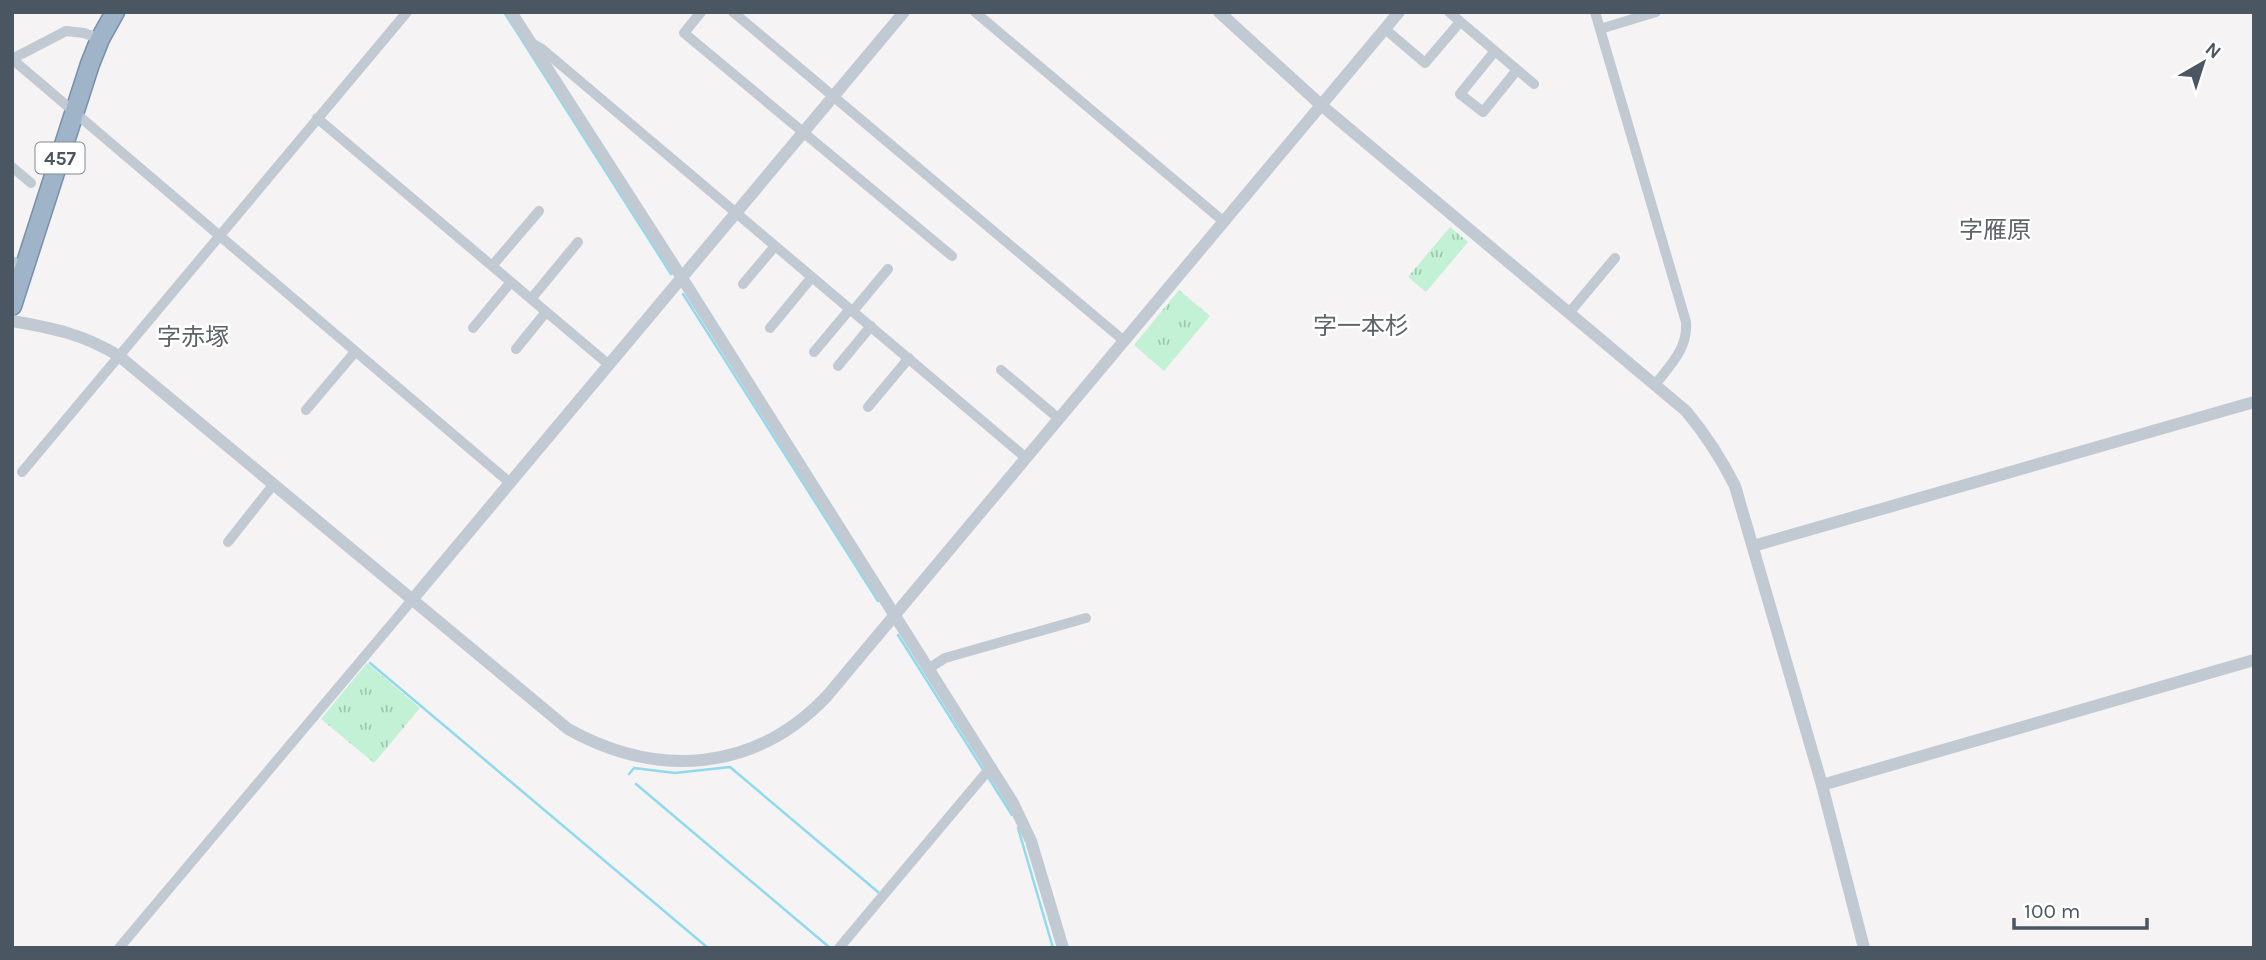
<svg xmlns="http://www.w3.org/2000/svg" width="2266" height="960" font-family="Karla,'Noto Sans JP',sans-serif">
<defs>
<pattern id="grass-tufts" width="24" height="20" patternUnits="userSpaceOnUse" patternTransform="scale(1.75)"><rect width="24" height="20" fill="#c3f1d5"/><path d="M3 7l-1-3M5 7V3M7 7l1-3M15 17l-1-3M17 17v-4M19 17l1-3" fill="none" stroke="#a0c6b0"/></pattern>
</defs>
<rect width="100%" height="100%" fill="#f5f3f3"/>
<!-- grass -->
<path fill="url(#grass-tufts)" d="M1450 227 1468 242 1426 292 1408 277Z
M1179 290 1210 316 1164 371 1134 345Z
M367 663 420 708 374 763 321 719Z"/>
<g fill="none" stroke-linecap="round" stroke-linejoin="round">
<!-- stream -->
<path stroke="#90daee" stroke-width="2.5" d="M504 12 671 274
M683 294 878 601
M898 635 984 771
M370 663 708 948
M629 774 634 768 675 773 730 767 878 892
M988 777 1012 815
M636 784 829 947
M1018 828 1053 948"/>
<defs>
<path id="trunk" d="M12 306 90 64 100 39 115 12"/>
</defs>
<!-- trunk casing -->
<use href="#trunk" stroke="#7690ad" stroke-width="21"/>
<!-- minor -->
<path stroke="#c1cad2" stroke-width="10" d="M701 12 684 33 952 256
M733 12 1123 340
M975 12 1223 221
M1449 12 1534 84
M1595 12 1686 322C1688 349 1670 365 1655 385
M1385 29 1425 63 1460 22
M1600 29 1656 12
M531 43 542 49 1025 457
M1495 51 1460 94 1483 112 1517 70
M12 59 509 482
M12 59 66 31 84 33 100 39
M317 118 608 364
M12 167 31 183
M12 261 24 270
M492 266 539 211
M743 284 775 246
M531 299 578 242
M853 311 888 269
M1569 313 1615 258
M473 328 511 282
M770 328 812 277
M516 349 546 312
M814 352 850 309
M838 366 871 326
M1001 370 1058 418
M868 407 909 358
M306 410 355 352
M22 472 407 12
M228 542 273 485
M928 669 945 658 1086 618
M119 948 412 600
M839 948 991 767"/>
<!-- tertiary -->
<path stroke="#c1cad2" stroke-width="12" d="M511 12 689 289 1013 803 1031 841 1063 948
M1219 12 1321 105 1686 411C1706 435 1721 458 1735 486L1822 785 1864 948
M12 321C53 328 83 334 119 356L568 729C658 779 755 772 827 696L1399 12
M1753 546 2254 402
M412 600 904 12
M1822 785 2254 660"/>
<!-- trunk -->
<use href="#trunk" stroke="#9fb4c9" stroke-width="18"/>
</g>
<g text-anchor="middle" stroke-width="5" stroke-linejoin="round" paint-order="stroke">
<!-- shield labels -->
<rect fill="#fff" stroke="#808990" stroke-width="2" x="35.5" y="142.5" width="49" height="31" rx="5"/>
<g font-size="19" font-weight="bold" fill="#4a5661">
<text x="60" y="165">457</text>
</g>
<!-- quarter labels -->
<g font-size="24" fill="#5f6368" stroke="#fff">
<text x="1995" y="238">字雁原</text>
<text x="1361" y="334">字一本杉</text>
<text x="193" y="345">字赤塚</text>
</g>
</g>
<!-- border -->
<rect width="2266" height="960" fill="none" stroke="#4a5661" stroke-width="28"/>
<!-- north arrow -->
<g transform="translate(2203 63) rotate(39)" stroke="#ffffff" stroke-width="5" paint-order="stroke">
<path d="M0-5L12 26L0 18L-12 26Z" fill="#4a5661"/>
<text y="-10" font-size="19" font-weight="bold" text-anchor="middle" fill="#4a5661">N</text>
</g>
<!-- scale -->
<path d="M2014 918v10h133v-10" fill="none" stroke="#4a5661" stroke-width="3.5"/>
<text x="2024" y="918" font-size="21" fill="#4a5661" stroke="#ffffff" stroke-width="5" paint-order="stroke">100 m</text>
</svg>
